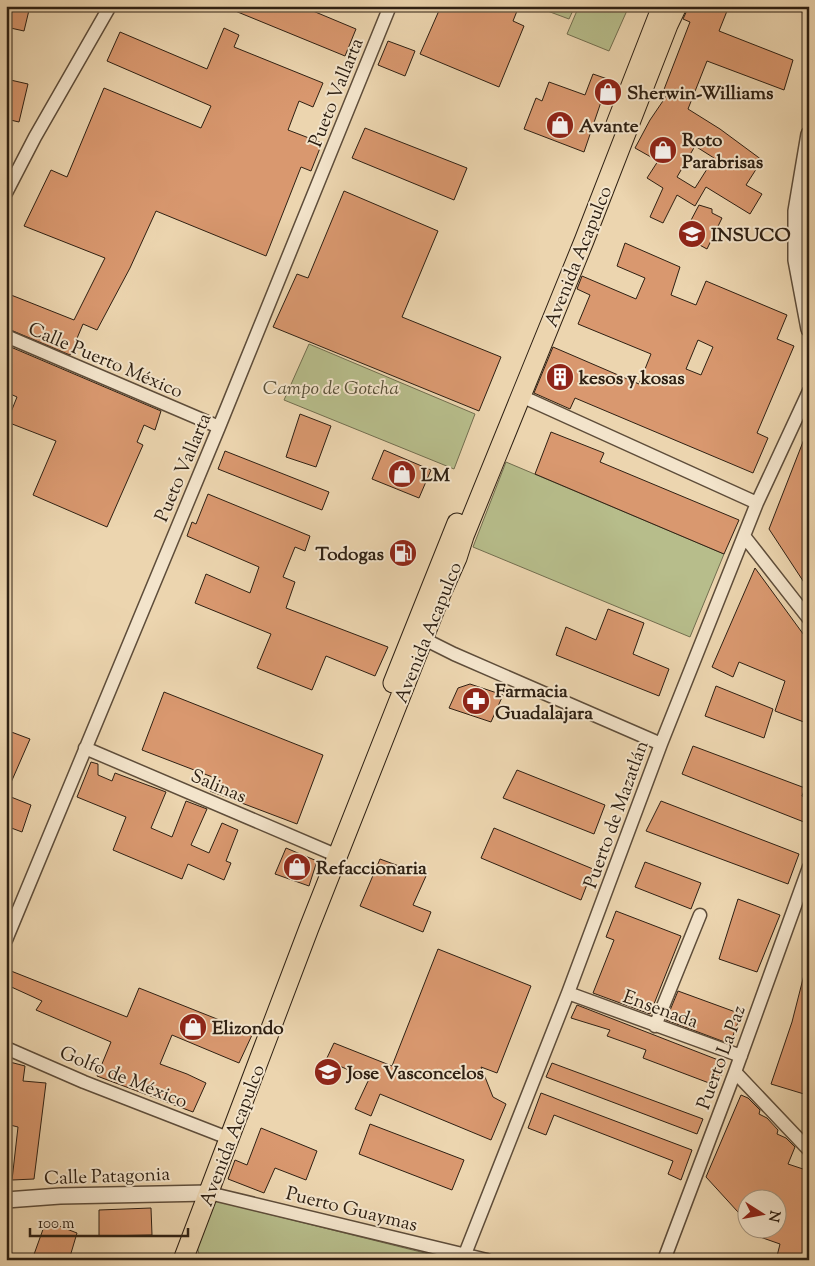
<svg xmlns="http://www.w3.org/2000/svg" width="815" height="1266" font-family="'Sorts Mill Goudy',serif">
<rect width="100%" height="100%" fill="#ecd5af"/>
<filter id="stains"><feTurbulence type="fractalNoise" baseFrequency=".004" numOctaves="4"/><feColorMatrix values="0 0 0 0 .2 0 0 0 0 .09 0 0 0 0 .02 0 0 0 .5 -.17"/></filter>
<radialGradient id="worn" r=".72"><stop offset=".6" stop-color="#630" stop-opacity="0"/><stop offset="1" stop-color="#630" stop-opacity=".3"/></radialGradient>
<!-- green -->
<path fill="#b7bd8b" stroke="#726e4f" d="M534 6H575L569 19Z
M579 6H629L609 51 567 34Z
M309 344 475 414 454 469 284 400Z
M506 462 724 554 690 637 473 547Z
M212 1200 453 1260H201L196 1244Z"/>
<!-- building -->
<path fill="#d9986f" stroke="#2e2013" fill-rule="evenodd" d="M6 6H30L24 31 6 27Z
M223 6H301L356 29 345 56Z
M441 6H519L513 21 524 26 499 87 420 54Z
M689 6H729L719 31 793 60 784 90 707 61 688 109 720 129 762 160 746 185 762 194 750 214 706 187 695 206 677 195 663 223 650 217 663 188 647 178 658 161 635 148 650 120 667 95 663 92 690 22 683 19ZM695 146 714 158 695 188 677 177Z
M224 28 239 35 234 47 323 83 313 107 299 101 288 130 322 143 311 171 301 167 266 256 156 211 130 268 97 330 83 324 70 355 6 328V293L74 320 105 258 24 226 51 170 67 177 104 88 201 128 211 106 107 61 120 32 207 69Z
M388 41 415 51 405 76 378 65Z
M593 74 619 83 612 103 602 99 584 152 524 129 536 98 542 101 549 82 585 95Z
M6 79 28 84 19 122 6 119Z
M365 128 467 168 454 200 352 158Z
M344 191 438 231 402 317 501 357 479 411 273 327 297 274 308 278Z
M699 205 712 209V213L722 218 707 249 694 242 700 229 689 224Z
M625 243 680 267 671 295 696 305 706 281 787 315 777 339 794 346 757 433 768 438 753 473 575 398 570 409 534 393 553 347 639 384 651 354 578 324 590 295 577 289 582 276 636 299 645 278 617 266ZM698 340 713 347 701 375 686 369Z
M6 345 161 411 155 430 144 425 137 442 143 445 107 527 33 495 56 441 7 422 17 397 6 392Z
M300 414 331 426 316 467 286 457Z
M808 429H809V590L769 529Z
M551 432 604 453 600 462 739 520 724 554 535 474Z
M384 450 431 470 419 498 372 479Z
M225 451 329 492 322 510 218 469Z
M208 494 310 536 305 551 295 547 283 577 295 582 286 608 388 647 375 676 326 656 312 690 257 668 271 634 195 603 206 574 250 593 259 567 187 536 192 522 196 524Z
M755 568 809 642V724L775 711 785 681 739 662 733 677 712 667Z
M608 609 644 623 633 654 669 669 659 696 556 655 566 627 596 640Z
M470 684 503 695 491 722 449 708 458 688Z
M716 686 773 709 764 738 705 716Z
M164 692 323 755 297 824 210 791 215 778 142 750Z
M6 730 30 739 6 794Z
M693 746 805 788 802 796 809 799 807 809 809 810V824L682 774Z
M91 762 98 764V775L112 781 115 773 166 792 151 828 172 837 186 801 207 809 191 845 209 853 222 823 238 830 226 861 231 863 224 880 188 864 182 879 113 850 126 817 77 797Z
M517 770 605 805 594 834 503 798Z
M6 795 31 805 22 832 6 826Z
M661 801 799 854 788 884 646 831Z
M494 828 593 869 581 900 481 858Z
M286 848 317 861 309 886 275 874Z
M380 859 426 876 413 905 431 912 423 932 360 906Z
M645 862 701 883 691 909 635 887Z
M738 899 780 915 757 972 719 959Z
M616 911 681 936 650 1014 593 993 614 940 606 937Z
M438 949 531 986 497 1073 481 1067 493 1097 506 1104 491 1140 380 1094 371 1116 355 1109 369 1079 326 1060 334 1043 392 1066Z
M806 967H809V1080L804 1094 771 1084 792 1022Z
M11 971 127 1017 139 988 217 1019 252 1035 239 1063 172 1035 160 1064 187 1074 206 1083 193 1112 97 1076 111 1042 36 1010 42 1001 7 985Z
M678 991 741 1014 730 1044 666 1020Z
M577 1005 726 1063 717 1086 643 1058 646 1050 607 1036 610 1030 571 1018Z
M6 1061 25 1066 23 1081 46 1083 34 1179 12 1180 18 1127 6 1124Z
M552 1063 703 1119 697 1134 546 1077Z
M541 1093 692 1150 681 1180 668 1174 673 1161 554 1115 546 1135 528 1128Z
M741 1095 748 1098 760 1110 759 1114 767 1118 778 1130 777 1134 786 1138 795 1147 788 1164 809 1171V1260H776L780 1244 760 1237 752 1228H778V1198H748V1223L706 1177Z
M370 1124 464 1160 452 1190 359 1154Z
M261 1128 317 1151 306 1180 275 1168 264 1193 228 1179 235 1160 247 1165Z
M151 1208 152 1235 99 1236V1210Z
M46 1221 77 1233 69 1260H32Z"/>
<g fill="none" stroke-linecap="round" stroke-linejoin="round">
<defs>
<path id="minor" d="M6 193 35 137 110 6
M6 336 219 427
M521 396 757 503
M744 536 809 619
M424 639 454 654 661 744
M85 748 338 856
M6 940 219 427 390 6
M568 993 741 1056
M655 1026 700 915
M6 1048 84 1082 228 1138
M735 1072 809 1150
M209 1193 487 1260
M465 1254 568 993 661 744 757 503 809 391
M664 1260 735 1072 809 867"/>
<path id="tertiary" d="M808 6 809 7
M809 134 796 211V260L809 329
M6 1200 60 1196 209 1193"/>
<path id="primary" d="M616 124 662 6
M393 683 457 523
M183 1260 309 928 441 594 457 558 464 536 584 241 668 25 677 6"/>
</defs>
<!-- minor casing -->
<use href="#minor" stroke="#5e4d3a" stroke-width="15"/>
<!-- tertiary casing -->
<use href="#tertiary" stroke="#5e4d3a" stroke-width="18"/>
<!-- primary casing -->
<use href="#primary" stroke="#2e2013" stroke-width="21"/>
<!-- minor -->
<use href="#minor" stroke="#f3e4cb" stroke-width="12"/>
<!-- tertiary -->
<use href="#tertiary" stroke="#f3e4cb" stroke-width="15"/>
<!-- primary -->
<use href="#primary" stroke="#ecd5af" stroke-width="19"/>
</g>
<!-- icons -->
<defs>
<symbol id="shop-disc" viewBox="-11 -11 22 22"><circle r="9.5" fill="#8f2418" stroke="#f3e4cb"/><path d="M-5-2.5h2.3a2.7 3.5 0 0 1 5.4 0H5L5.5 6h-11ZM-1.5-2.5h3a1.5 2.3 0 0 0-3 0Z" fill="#fff"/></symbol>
<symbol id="school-disc" viewBox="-11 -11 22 22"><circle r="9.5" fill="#8f2418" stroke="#f3e4cb"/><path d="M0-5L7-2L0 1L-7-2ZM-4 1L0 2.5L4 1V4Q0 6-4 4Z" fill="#fff"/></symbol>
<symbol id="building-disc" viewBox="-11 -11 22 22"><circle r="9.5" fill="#8f2418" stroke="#f3e4cb"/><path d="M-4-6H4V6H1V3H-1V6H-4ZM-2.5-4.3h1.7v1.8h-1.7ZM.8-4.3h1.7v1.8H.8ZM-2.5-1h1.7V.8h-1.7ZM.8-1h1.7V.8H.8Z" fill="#fff"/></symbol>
<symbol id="fuel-disc" viewBox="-11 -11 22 22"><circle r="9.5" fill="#8f2418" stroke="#f3e4cb"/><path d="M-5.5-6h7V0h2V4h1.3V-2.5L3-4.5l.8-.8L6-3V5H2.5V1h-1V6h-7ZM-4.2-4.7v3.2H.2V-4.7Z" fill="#fff"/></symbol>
<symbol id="pharmacy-disc" viewBox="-11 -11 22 22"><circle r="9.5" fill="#8f2418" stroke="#f3e4cb"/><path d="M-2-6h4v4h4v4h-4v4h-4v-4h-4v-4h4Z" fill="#fff"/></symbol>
<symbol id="university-disc" viewBox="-11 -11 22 22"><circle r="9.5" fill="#8f2418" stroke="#f3e4cb"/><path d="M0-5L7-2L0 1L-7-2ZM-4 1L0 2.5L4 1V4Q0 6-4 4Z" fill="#fff"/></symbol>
</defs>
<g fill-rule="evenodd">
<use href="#shop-disc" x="592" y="76" width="32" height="32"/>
<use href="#shop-disc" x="544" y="109" width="32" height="32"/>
<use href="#shop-disc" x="647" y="134" width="32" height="32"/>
<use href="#school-disc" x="676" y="218" width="32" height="32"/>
<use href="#building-disc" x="544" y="361" width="32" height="32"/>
<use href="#shop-disc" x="386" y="458" width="32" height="32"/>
<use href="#fuel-disc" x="387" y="537" width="32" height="32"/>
<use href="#pharmacy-disc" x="460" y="685" width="32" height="32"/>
<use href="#shop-disc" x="281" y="851" width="32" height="32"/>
<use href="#shop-disc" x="177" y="1011" width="32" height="32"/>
<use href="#university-disc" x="312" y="1056" width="32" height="32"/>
</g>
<g text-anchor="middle" stroke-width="4" stroke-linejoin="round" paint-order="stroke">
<!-- street labels -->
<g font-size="19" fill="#2e2013" stroke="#f3e4cb">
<text transform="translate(335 92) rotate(-68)" y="7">Pueto Vallarta</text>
<text transform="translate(577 256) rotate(-68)" y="7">Avenida Acapulco</text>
<text transform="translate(106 359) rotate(23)" y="7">Calle Puerto México</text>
<text transform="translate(182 467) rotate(-67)" y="7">Pueto Vallarta</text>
<text transform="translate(427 632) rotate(-68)" y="7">Avenida Acapulco</text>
<text transform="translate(219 785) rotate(23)" y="7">Salinas</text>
<text transform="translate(615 814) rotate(-70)" y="7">Puerto de Mazatlán</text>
<text transform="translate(661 1008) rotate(20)" y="7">Ensenada</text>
<text transform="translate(720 1057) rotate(-70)" y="7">Puerto La Paz</text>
<text transform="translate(124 1076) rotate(22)" y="7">Golfo de México</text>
<text transform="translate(231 1135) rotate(-69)" y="7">Avenida Acapulco</text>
<text transform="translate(107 1175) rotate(-2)" y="7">Calle Patagonia</text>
<text transform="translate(352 1208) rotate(14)" y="7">Puerto Guaymas</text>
</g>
<!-- poi labels -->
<g font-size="19" font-weight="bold" fill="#2e2013" stroke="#f3e4cb" text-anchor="start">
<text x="627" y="99">Sherwin-Williams</text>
<text x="579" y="132">Avante</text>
<text x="682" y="146">Roto<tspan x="682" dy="22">Parabrisas</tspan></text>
<text x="711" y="241">INSUCO</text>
<text x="579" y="384">kesos y kosas</text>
<text x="421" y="481">LM</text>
<text x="384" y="560" text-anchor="end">Todogas</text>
<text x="495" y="697">Farmacia<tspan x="495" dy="22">Guadalajara</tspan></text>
<text x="316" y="874">Refaccionaria</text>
<text x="212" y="1034">Elizondo</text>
<text x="347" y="1079">Jose Vasconcelos</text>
</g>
<!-- park labels -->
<g font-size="19" font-style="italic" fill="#574f37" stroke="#f3e4cb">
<text x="331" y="394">Campo de Gotcha</text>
</g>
</g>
<!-- margin -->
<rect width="815" height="1266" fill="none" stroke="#ecd5af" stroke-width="25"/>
<rect x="8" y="8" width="800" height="1251" fill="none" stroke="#2e2013" stroke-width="2.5"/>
<rect x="12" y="12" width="790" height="1241" fill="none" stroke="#2e2013"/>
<!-- north arrow -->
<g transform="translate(762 1214) rotate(101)"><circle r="24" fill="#f3e4cb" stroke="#a49681"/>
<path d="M0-4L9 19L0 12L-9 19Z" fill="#8f2418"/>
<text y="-8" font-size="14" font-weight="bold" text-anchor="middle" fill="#2e2013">N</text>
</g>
<!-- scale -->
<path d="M30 1228v8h158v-8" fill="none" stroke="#2e2013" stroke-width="2.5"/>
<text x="38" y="1228" font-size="15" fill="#2e2013" stroke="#f3e4cb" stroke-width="4" paint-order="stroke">100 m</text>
<rect width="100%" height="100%" filter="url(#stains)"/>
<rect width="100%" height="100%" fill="url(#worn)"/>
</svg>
